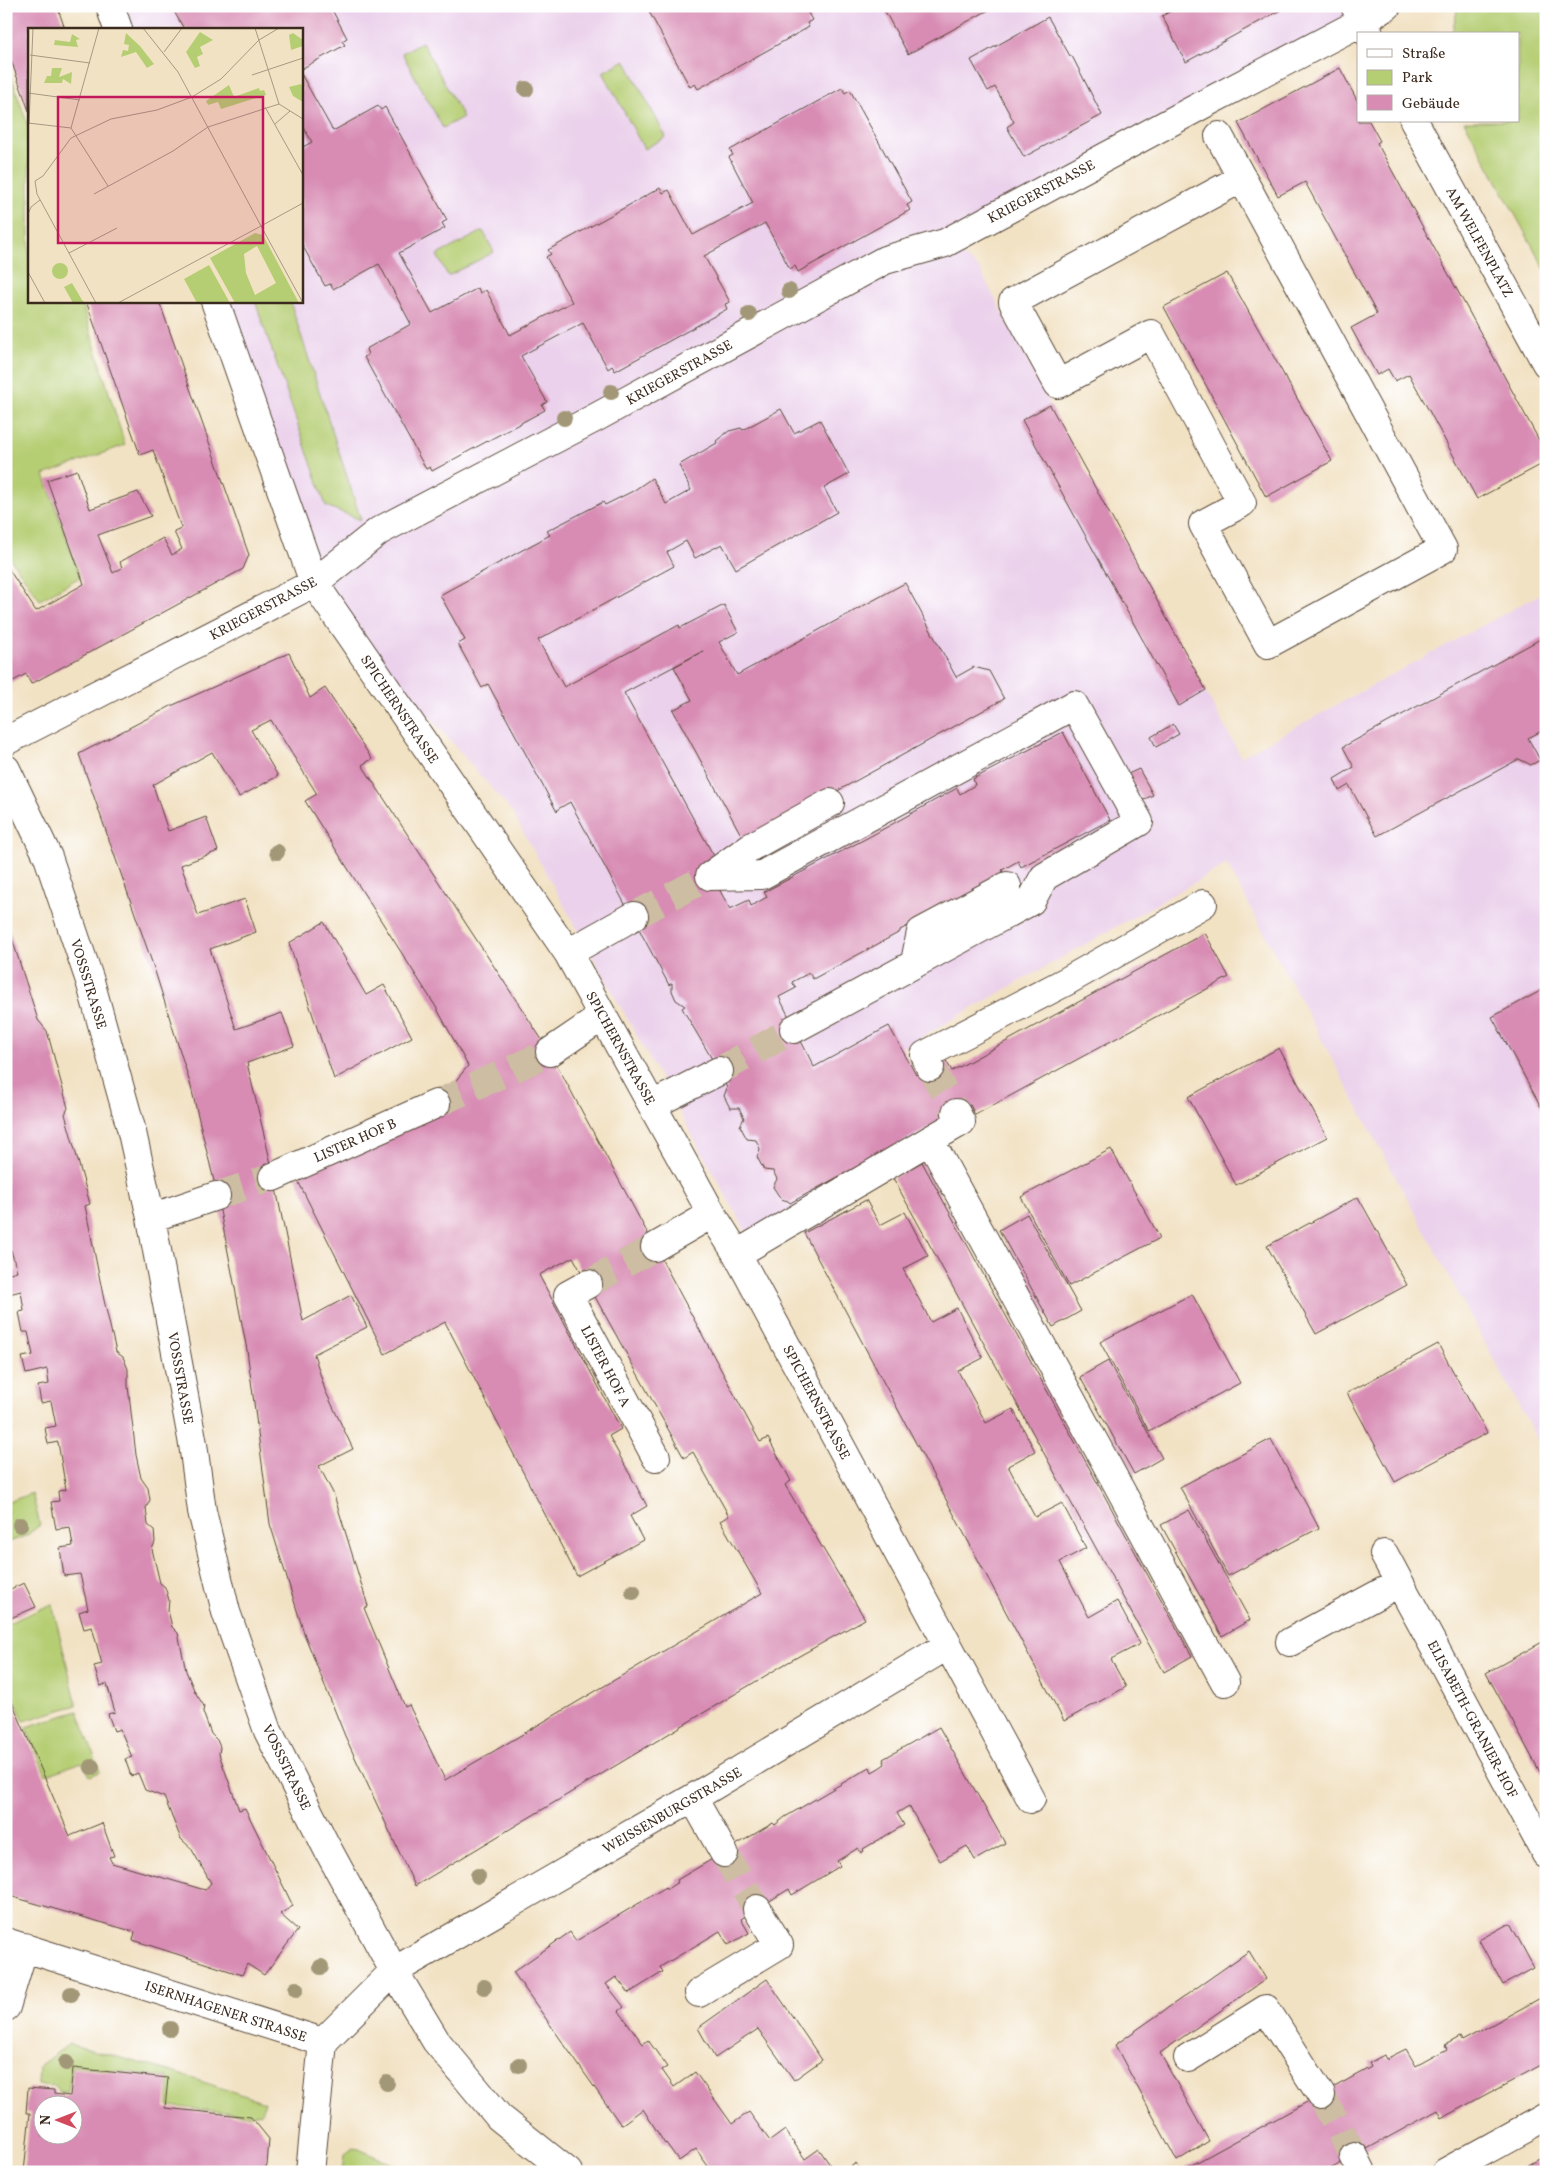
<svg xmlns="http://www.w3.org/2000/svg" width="1552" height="2178" font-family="Vollkorn,serif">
<rect width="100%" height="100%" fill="#fff"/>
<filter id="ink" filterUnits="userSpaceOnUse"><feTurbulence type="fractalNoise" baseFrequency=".02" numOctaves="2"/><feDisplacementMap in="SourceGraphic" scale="10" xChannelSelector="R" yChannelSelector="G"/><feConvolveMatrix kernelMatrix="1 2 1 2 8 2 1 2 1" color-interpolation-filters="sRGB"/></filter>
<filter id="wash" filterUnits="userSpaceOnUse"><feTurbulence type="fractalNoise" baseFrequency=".0096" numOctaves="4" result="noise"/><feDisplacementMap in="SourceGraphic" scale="20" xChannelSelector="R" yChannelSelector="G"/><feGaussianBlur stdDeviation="1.12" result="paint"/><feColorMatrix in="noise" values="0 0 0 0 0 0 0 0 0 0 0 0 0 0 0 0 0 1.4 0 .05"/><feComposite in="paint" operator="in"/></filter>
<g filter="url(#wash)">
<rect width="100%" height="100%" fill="#f2e2c4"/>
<!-- built -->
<path fill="#ebd1eb" d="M110 6H1355L1363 21 945 243 979 268 1050 405 1241 757 1546 591V1456L1227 864 902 1048 941 1121 753 1244 512 812 314 583 215 301H301V29H118Z"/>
<!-- green -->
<path fill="#b6ce73" stroke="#787c48" d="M1458 6H1546V271L1464 121H1518V34H1452Z
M422 42 463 117 443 128 402 53Z
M625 60 666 137 644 149 603 72Z
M6 61 29 129V301H81L125 445 44 475 80 577 40 600 6 553Z
M483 231 494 252 448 276 437 255Z
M255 301H290L361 520 326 506Z
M32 1493 40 1525 26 1536 6 1543V1503Z
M52 1604 77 1705 24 1721 6 1681V1624Z
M78 1711 100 1772 90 1776 82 1762 46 1775 26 1727Z
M69 2044 169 2071 265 2102 261 2113 250 2115 168 2106 169 2077 72 2066 68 2092H59L55 2086 38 2085 39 2066Z
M353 2148 359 2149 410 2172H342L344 2155Z"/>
<g id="blocks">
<!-- building -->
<path fill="#d88cb4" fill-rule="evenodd" d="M6 6H57L65 29H29V111L6 46 8 43 6 37Z
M171 6H330L347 38 342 41 345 45 301 69V29H184Z
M646 6H804L812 20 807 23 809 27 698 89 695 84 690 87Z
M882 6H996L908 54Z
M1180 6H1288L1186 62 1162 16Z
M1048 17 1070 56H1072L1102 115 1024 157 1007 127 1014 122 995 87 988 91 971 60Z
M1340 68 1358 102V121H1369L1380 141 1377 143 1546 453V462L1477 499 1409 374 1395 381 1388 369 1377 375 1351 328 1377 314 1305 182 1278 196 1238 123Z
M301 74 333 131 378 106 381 110 385 107 447 220 442 223 445 228 399 253 432 313 478 288 480 293 486 290 510 335 572 302 546 257 551 254 548 250 660 188 663 193 669 190 693 235 753 203 729 157 733 155 730 150 842 88 845 93 850 90 912 202 907 205 910 210 798 272 795 266 790 269 765 223 704 256 730 302 725 304 727 309 615 371 612 366 608 369 583 323 530 351 521 356 547 402 542 405 545 410 432 471 430 467 426 469 364 357 368 355 366 349 411 324 379 264 333 289 330 284 325 286 301 243V148L312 142 301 123Z
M1227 273 1332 461 1266 497 1164 307Z
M86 301H159L249 555 243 569 105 644 31 684 26 674 6 685V565L36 611 84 584 47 480 77 470 90 509 138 492 151 516 98 535 113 573 122 568 120 562 163 538 172 555 182 549 174 532 181 529V527L153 450 140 455 138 449Z
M1050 405 1206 690 1179 706 1022 420Z
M781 409 794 433 820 420 849 474 824 488 837 512 736 569 722 544 695 558 686 541 667 552 674 566 538 640 564 687 679 625 680 628 724 605 738 632 719 642 737 675 905 583 956 677 974 667 989 671 1004 699 745 842 673 710 692 700 674 667 703 651 624 693 715 858 704 864 717 890 719 889 730 909 749 900 751 906 767 897 764 892 869 837 957 788 960 794 975 785 973 779 1063 732 1110 820 1021 867 1018 861 1002 870 1005 876 900 930V932L813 979 809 973 792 982 796 988 779 997 814 1067 889 1026 916 1075 945 1059 952 1071 1205 933 1229 977 975 1115 970 1105 790 1203 788 1201 781 1199 773 1187 777 1179 773 1171 764 1170 757 1157 760 1149 756 1140 747 1139 740 1126 744 1118 739 1108H730L724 1096 727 1088 719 1071 682 1008 685 1006 676 1000 672 991V983L669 985 641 933 634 916 626 906 570 802 558 809 557 812 488 684 482 688 458 644 465 640 440 595 550 535 547 531 603 502 605 505 633 491 652 478 666 504 691 490 679 465 717 443 716 441 729 431 741 428 743 430Z
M1546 636V729L1528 738 1540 760 1531 765 1519 759 1377 836 1349 785 1339 791 1334 779 1354 767 1343 747Z
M289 653 310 698 325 688 372 759 362 765 550 1052 760 1442 768 1438 791 1481 785 1485 865 1619 785 1664 415 1886 345 1736 305 1636 270 1524 247 1350 215 1185 190 1083 154 968 79 754 171 706ZM271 720 317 794 305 801 436 1007 468 1066 436 1104 296 1177 385 1354 445 1322 577 1576 643 1540 630 1516 647 1506 609 1436 621 1429 539 1275 573 1257 684 1458 693 1452 729 1516 720 1521 762 1593 445 1780 409 1705 405 1707 364 1608 368 1606 334 1495 319 1466 353 1449 325 1390 314 1354 367 1327 351 1295 303 1321 271 1164 247 1063 294 1046 282 1013 236 1029 210 949 256 932 245 899 198 915 181 865 218 851 206 817 168 831 153 785 212 752 239 797 278 776 251 730Z
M1173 724 1179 734 1156 747 1151 737Z
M1139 769 1153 795 1143 800 1128 774Z
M324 922 366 995 384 985 412 1037 334 1079 289 943Z
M7 923 38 1020 47 1031 68 1108 65 1114 90 1204 85 1206 104 1300 116 1352 123 1357 128 1369V1386L136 1455 141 1478 148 1488 150 1500 146 1508 148 1525 154 1530 155 1542 152 1549 160 1583 165 1587 169 1600 168 1610 172 1627 178 1633 186 1671 195 1692 204 1706 203 1712 211 1734 217 1740 220 1747 219 1754 239 1810 245 1808 293 1906 280 1914 298 1930 264 1975 247 1964 242 1975 133 1940 135 1932 6 1895V1688L70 1836 102 1823 114 1856 109 1857 112 1863 205 1890 211 1883 191 1848 181 1839 164 1797 145 1790 138 1773 131 1776 125 1759 132 1757 120 1729 114 1731 108 1714 115 1712 107 1684 100 1686 94 1666 102 1664 92 1627 84 1629 79 1612 88 1609 80 1574 64 1576 60 1548 73 1546 70 1527 56 1529 51 1502 59 1501 58 1491 66 1490 58 1442 48 1444 45 1428 56 1426 51 1401 41 1403 38 1386 49 1384 47 1369 26 1374 22 1357 33 1355 28 1332H23L19 1312 24 1311 21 1291 9 1294 6 1274 17 1271 11 1250 6 1251Z
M1546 988V1116L1492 1017Z
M1279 1048 1327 1137 1236 1185 1188 1097Z
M1111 1149 1160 1238 1069 1286 1021 1197Z
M922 1162 1192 1656 1164 1672 893 1178Z
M1358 1197 1407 1285 1316 1334 1267 1246Z
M866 1200 880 1225 905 1212 928 1256 903 1269 931 1322 957 1308 983 1358 958 1371 986 1423 1013 1409 1035 1451 1008 1466 1035 1517 1062 1503 1086 1548 1060 1562 1089 1617 1117 1601 1140 1644 1111 1659 1126 1687 1064 1721 804 1233Z
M1027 1214 1081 1311 1053 1327 999 1230Z
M1192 1294 1240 1383 1149 1431 1100 1342Z
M1438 1344 1487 1433 1395 1482 1347 1393Z
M1108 1361 1162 1458 1134 1474 1080 1377Z
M1271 1439 1319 1528 1228 1576 1180 1487Z
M1189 1510 1250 1620 1222 1636 1161 1525Z
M24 1583 36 1607 6 1620V1591Z
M1546 1640V1783L1486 1673Z
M939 1727 1005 1843 975 1860 967 1846 940 1861 909 1806 897 1813 904 1825 863 1849 864 1851 861 1853 858 1848 837 1861 840 1866 792 1895 789 1889 741 1919 749 1933 728 1945 720 1931 660 1967 663 1972 629 1993 616 1977 606 1984 624 2007 619 2011 643 2044 648 2040 667 2067 662 2070 674 2087 695 2072 732 2124 749 2112 770 2141 785 2130 805 2159 819 2149 835 2172H735L733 2169 729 2172H712L696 2149 679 2161 666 2143 665 2144 643 2109 621 2125 513 1972 570 1932 576 1941 666 1887 667 1889 678 1882 677 1880 773 1823 775 1825 785 1817 870 1767 872 1772 879 1768 885 1764 883 1759Z
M1510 1923 1534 1968 1503 1985 1479 1940Z
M1249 1951 1266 1979 1160 2053 1209 2141 1177 2161 1115 2045Z
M767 1979 822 2060 794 2080 758 2029 715 2058 698 2028Z
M1546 1995V2068L1543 2064 1442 2118 1438 2110 1325 2172H1179L1371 2067 1369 2063 1384 2055 1386 2059 1406 2049 1416 2066 1447 2049 1445 2045 1460 2037 1462 2041Z
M73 2068 168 2078 165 2108 251 2117 269 2139 267 2166 260 2172H24L30 2113H26L28 2088 54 2090V2094L70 2096ZM42 2106H72V2136H42Z
M1546 2155V2172H1516L1541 2158Z
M856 2163 862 2172H843Z"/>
</g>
</g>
<g filter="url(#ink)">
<use href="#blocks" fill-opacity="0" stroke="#564637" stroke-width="1"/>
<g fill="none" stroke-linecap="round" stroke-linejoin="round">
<!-- minor-tunnel -->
<path stroke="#cdbda3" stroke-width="28" stroke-dasharray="28 14" stroke-linecap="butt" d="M634 916 710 876
M930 1067 956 1113
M719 1071 794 1029
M436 1104 550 1052
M216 1196 273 1177
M588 1284 655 1247
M724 1853 757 1909
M1321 2095 1354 2156"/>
<defs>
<path id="minor" d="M110 6 118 29
M1369 34 1363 21 1387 6
M1414 121 1546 363
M1219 136C1294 273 1368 411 1443 549L1268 644 1203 524 1242 503 1151 334 1058 384 1013 302 1242 178
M215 301 314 583 568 953 712 1214 737 1254 1031 1799
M6 741 314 583 379 531 595 418 885 260 945 243 1204 104 1363 21 1355 6
M6 769 48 857 90 981 131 1128 151 1218 193 1444 202 1511 226 1612 268 1731 326 1846 394 1971 436 2041 499 2117 568 2172
M710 876 762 875 1074 705 1139 822 1044 877 1031 901 794 1029
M710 876 749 848 830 803
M568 953 634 916
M915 962 921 932 1007 886
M550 1052 603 1016
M930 1067 925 1055 1067 981 1203 904
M652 1105 719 1071
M930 1140 961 1122 956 1113
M273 1177 436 1104
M151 1218 216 1196
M655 1247 712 1214
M737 1254 930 1140 1225 1682
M588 1284 568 1295 656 1457
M1384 1554 1546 1854
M1290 1642 1399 1583
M693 1798 724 1853
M6 1942 323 2042 394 1971 693 1798 947 1646
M699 1993 779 1945 757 1909
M6 2007 24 1947
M1188 2058 1266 2009 1321 2095
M1354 2156 1362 2172
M310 2172 323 2042
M1446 2172 1546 2117"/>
</defs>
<!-- minor casing -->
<use href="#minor" stroke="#564637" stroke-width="30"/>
<!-- minor -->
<use href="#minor" stroke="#fff" stroke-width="28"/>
</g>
<!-- trees -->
<g fill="#a29877">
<circle cx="526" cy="89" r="8"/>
<circle cx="789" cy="291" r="8"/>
<circle cx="749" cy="314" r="8"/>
<circle cx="611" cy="392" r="8"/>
<circle cx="564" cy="418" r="8"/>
<circle cx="277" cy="852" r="8"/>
<circle cx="20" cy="1525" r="8"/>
<circle cx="633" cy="1592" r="8"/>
<circle cx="92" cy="1767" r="8"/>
<circle cx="478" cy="1876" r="8"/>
<circle cx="321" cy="1967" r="8"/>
<circle cx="484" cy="1987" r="8"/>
<circle cx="296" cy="1989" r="8"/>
<circle cx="71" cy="1994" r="8"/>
<circle cx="170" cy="2029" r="8"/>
<circle cx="66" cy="2063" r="8"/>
<circle cx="519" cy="2065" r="8"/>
<circle cx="387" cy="2083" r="8"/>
</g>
</g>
<g text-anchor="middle" stroke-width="5" stroke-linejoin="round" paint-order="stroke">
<!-- street labels -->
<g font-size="14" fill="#3b2a1e" stroke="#fff">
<text transform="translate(1041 191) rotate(-28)" y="5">KRIEGERSTRASSE</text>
<text transform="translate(1480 242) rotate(61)" y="5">AM WELFENPLATZ</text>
<text transform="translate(679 372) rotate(-29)" y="5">KRIEGERSTRASSE</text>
<text transform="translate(263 608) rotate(-28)" y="5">KRIEGERSTRASSE</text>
<text transform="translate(400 709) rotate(56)" y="5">SPICHERNSTRASSE</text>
<text transform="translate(89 984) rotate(73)" y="5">VOSSSTRASSE</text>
<text transform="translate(621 1048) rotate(61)" y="5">SPICHERNSTRASSE</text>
<text transform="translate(355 1140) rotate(-24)" y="5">LISTER HOF B</text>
<text transform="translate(606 1366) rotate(62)" y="5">LISTER HOF A</text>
<text transform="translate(181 1378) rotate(80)" y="5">VOSSSTRASSE</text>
<text transform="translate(817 1402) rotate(62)" y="5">SPICHERNSTRASSE</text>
<text transform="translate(1473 1719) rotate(62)" y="5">ELISABETH-GRANIER-HOF</text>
<text transform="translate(287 1767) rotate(64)" y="5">VOSSSTRASSE</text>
<text transform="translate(672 1810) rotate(-30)" y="5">WEISSENBURGSTRASSE</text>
<text transform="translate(226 2011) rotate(18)" y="5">ISERNHAGENER STRASSE</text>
</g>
</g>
<!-- overview -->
<g transform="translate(28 28)">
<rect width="275" height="275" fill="#f2e2c4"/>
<path d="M172 4 185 12 172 19 175 26 169 29 172 38 167 40 158 24ZM98 5 112 18 126 36 119 40 108 24 93 29 95 22 100 23 101 17 96 16ZM265 5 275 12V18L263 22 261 7ZM44 6 52 11 48 12 50 19 26 17 27 12 42 14ZM24 40H34L31 49 44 44 43 56 35 51 34 55H16L19 48H23ZM273 56 275 59V74L265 68 261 59ZM201 57 206 69 231 60 232 63 236 62 238 67 193 81 190 74 180 77 178 73ZM227 205 235 207 271 275H207L182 230ZM229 218 248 255 227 267 218 245 216 226ZM24 243a8 8 0 1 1 16 0a8 8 0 1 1-16 0ZM181 237 202 275H169L156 251ZM44 255 54 272 57 275H45L36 259Z" fill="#b6ce73" fill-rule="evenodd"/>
<path fill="none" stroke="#a99882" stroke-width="1" d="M71 0 43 100 80 158M115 0 150 44 233 198 275 175M227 0 251 76M136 24 154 0M2 27 62 35M224 47 275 30M0 65 52 72M251 76 275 91M237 79 275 147M0 95 43 100M1 96 5 0M247 96 262 83M7 153 15 148 43 110 83 91 129 82 164 69 193 51 231 12 251 0M7 153 9 166 68 275M66 166 145 123 180 99 251 76M0 186 3 179 12 172M41 225 89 200M0 244 17 275M90 275 233 198 275 275"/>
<path fill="#c2185b" fill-opacity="0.15" stroke="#c2185b" stroke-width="2.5" d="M30 69H235V215H30Z"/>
<rect width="275" height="275" fill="none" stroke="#3b2a1e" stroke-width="2.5"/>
</g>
<!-- margin -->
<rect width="1552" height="2178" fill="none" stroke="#fff" stroke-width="25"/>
<!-- legend -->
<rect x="1357" y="32" width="162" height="90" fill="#ffffff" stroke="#b1aaa5"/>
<rect x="1367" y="49" width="25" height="8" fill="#ffffff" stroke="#b1aaa5"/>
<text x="1402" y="58" font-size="15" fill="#3b2a1e">Straße</text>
<rect x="1367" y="70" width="25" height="15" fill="#b6ce73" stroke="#b1aaa5"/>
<text x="1402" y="82" font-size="15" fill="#3b2a1e">Park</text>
<rect x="1367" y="95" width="25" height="15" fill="#d88cb4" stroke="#b1aaa5"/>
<text x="1402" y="108" font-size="15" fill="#3b2a1e">Gebäude</text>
<!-- north arrow -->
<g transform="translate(58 2120) rotate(270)"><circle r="24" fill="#ffffff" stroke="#b1aaa5"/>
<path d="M0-4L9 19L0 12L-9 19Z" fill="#d1495b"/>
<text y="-8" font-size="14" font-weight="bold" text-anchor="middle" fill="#3b2a1e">N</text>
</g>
</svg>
